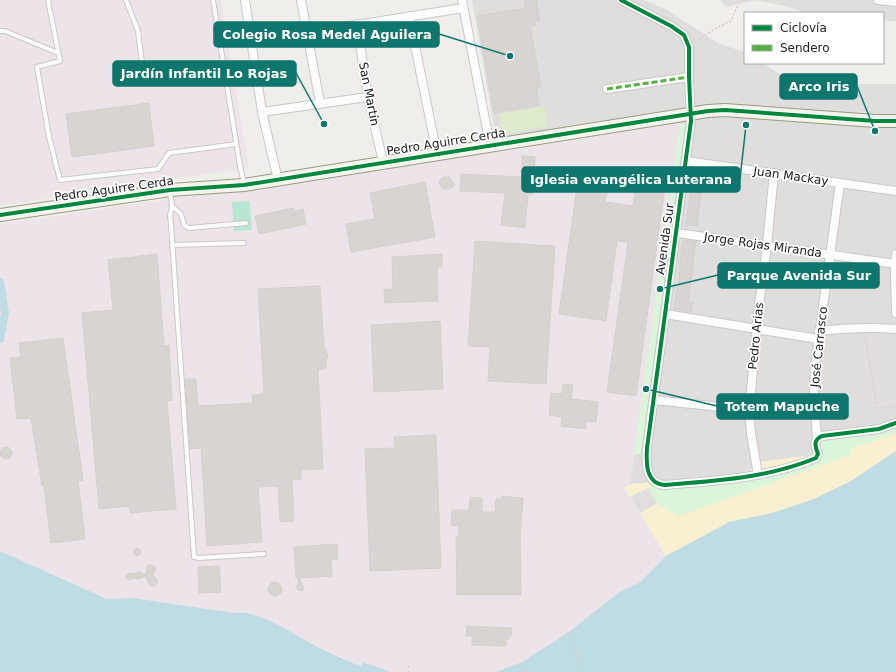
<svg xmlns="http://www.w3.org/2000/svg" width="896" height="672" font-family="'DejaVu Sans',sans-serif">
<rect width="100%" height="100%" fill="#f0eeeb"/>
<!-- residential -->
<path fill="#dfdedc" d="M472 0H644L665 9 720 44 745 52V63H763L786 78 818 84H896V421L875 425 813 433 812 455 761 462 753 470 717 477 630 484 680 123 498 150Z
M720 0H896V22L883 20V13H808L785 6 756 0 726 7Z"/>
<!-- industrial -->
<path fill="#ede4e9" d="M0 0H221L249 168 0 206Z
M680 123 630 484 624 487 666 556 639 583 621 591 566 634 522 662 496 672H390L375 666H360L319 647 270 621 255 616 242 612 234 613 133 598 108 599 0 551V224Z"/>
<!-- grass -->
<path fill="#ddeccb" d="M544 107 547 126 503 133 499 114Z"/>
<!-- sand -->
<path fill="#f8f0d0" d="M896 421V451L851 481 814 499 772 513 729 522 666 556 624 487 630 484 717 477 753 470 761 462 812 455V433L875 425Z"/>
<!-- park -->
<path fill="#daf5da" d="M680 124H685L641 454H634Z
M896 423V433L850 449 852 454 679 516 657 503 640 513 630 497 656 484 733 479 814 460 817 439Z"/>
<!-- pitch -->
<path fill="#b7e6d2" d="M250 201 252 230 234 231 232 202Z"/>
<!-- parking -->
<path fill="#e0dfde" d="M648 488 657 503 640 513 630 497Z"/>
<!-- water -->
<path fill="#bfdbe3" d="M896 451V672H496L522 662 566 634 621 591 639 583 666 556 729 522 772 513 814 499 851 481Z
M0 551 107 599 133 598 234 613C258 609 296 636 318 647 331 654 346 660 360 666L363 663 375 666 390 672H0Z"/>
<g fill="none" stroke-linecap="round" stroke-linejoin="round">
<!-- canal -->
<path stroke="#bfdbe3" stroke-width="8" d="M0 282 5 313 0 339"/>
</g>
<!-- building -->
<path fill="#d7d4d2" stroke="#d3d0cc" d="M524 0H536L540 21 534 22 535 25 530 26 541 87 536 88 539 105 494 113 477 16 526 8Z
M149 103 154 146 72 157 66 114Z
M522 156 535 157 533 194H528L525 228 501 225 505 193 460 191 461 174 522 177Z
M694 168 704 169 697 226 686 224Z
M637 176 666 180 636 396 607 392 628 242 617 241 606 321 559 314 578 180 608 184 605 202 633 206Z
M444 177H449L455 185 449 189H443L439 183 441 179Z
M425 182 435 237 351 252 346 224 375 219 370 193Z
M294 208V211L303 209 306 224 259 234 255 216Z
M686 240 696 241 688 303H692L691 312 674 309 679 279 681 253 683 242Z
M475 241 555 246 546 384 488 381 490 347 468 346Z
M157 254 164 346 169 345 172 400 167 401 176 509 130 513 129 506 99 509 82 313 113 310 108 260Z
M442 254V267H437L438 301 385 303 384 289H393L392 257Z
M320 286 324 347 328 356 326 361V368L318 370 323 469 301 470V479L292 480 294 521 280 522 278 486 258 487 262 542 207 546 201 448 190 449 185 379H196L198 406 253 403 252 395 264 394 258 289Z
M440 321 443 389 374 392 371 325Z
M63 338 83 480 78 481 85 539 51 543 44 485 42 486 31 418 17 419 10 358 21 357 19 343Z
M563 384 573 385 571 399 598 402 596 422 586 421V429L561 426 562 417 549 415 551 393 562 394Z
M436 435 441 568 370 571 365 449 395 448 394 437Z
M0 453a6 6 0 1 1 12 0a6 6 0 1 1-12 0Z
M502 496 523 498 520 537 521 595H457L456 537H459V526L451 525 452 510H469L470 497 482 498V512H495L496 499H502Z
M337 544 338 559 331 560 332 576 299 578 304 588 302 591 298 590 297 587 299 578H296L294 547Z
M133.5 552a3.5 3.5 0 1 1 7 0a3.5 3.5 0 1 1-7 0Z
M148 565H153L156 568 153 575 157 579 158 582 155 586H151L149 584 146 576 139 579 134 578 129 580 126 578V575L129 573 134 574 139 572 146 575 147 568Z
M219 566 221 592 199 593 198 567Z
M268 589a7 7 0 1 1 14 0a7 7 0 1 1-14 0Z
M467 626 512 628 511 636 509 635V639H506V646L472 645V636H466Z"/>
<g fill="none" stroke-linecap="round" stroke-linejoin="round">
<defs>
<path id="lane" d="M48 0 60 61 37 67 49 137 60 180 158 169 169 153 236 144
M126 0 138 31 143 71
M213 0 240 166 244 183
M0 31H5L58 53
M170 191 172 206 170 216 171 225 194 557 199 558 264 554
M172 206 181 214 184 225 189 228 246 223
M172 245 244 243"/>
<path id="street" d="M245 0 262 112 278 180
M301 0 320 103
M462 0 490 145
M621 0 671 26 684 35 689 47V77L691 121 647 448C646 464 646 483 664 485 715 481 768 478 816 458L818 454C815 446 813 440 822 436L879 429 896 423
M878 0 896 2
M409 16 437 154
M357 24 368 97 383 162
M306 33 463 8
M607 89 689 77
M262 112 368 97
M686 161 896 191
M677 233 896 264
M896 254 895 272 896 313
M665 314 818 339
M819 331C845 328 871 327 896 329
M654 400 749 410 796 413H814
M817 439 814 396 815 365 840 183
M758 475 751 433 749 410 756 340 757 321 767 245 774 173"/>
<path id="secondary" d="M0 215 170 190 244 185 708 111 725 110 875 121H896"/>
</defs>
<!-- lane casing -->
<use href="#lane" stroke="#c9c8c7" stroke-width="6"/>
<!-- street casing -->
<use href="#street" stroke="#c9c8c7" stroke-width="10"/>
<!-- secondary casing -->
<use href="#secondary" stroke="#999a82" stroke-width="14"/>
<!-- path -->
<path stroke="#dccecd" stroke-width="1.5" stroke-dasharray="2 2" stroke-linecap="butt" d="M695 42 718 27 731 21 740 0
M865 335 877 408 895 407
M571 631 580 672
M408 672 409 666
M522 672V662"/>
<!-- lane -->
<use href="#lane" stroke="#fdfcfc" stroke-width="4"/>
<!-- street -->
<use href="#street" stroke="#fdfcfc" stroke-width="8"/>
<!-- secondary -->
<use href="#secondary" stroke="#f4f4ed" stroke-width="12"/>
<!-- quiet -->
<path stroke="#55b145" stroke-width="3" stroke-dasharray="6 3" stroke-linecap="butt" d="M607 89 689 77"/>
<defs>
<path id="cycleway" d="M621 0 671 26 684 35 689 47V77L691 121 647 448C646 464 646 483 664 485 715 481 768 478 816 458L818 454C815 446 813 440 822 436L879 429 896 423
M0 215 170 190 244 185 708 111 725 110 875 121H896"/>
</defs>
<!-- cycleway casing -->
<use href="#cycleway" stroke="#fff" stroke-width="6"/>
<!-- cycleway -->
<use href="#cycleway" stroke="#00873e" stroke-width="4"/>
</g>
<g text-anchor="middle" stroke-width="3.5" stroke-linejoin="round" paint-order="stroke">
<!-- street labels -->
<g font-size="12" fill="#222" stroke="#fff">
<text transform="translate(369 94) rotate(79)" y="4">San Martín</text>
<text transform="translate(446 142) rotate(-9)" y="4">Pedro Aguirre Cerda</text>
<text transform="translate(791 176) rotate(8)" y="4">Juan Mackay</text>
<text transform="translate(114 189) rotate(-8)" y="4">Pedro Aguirre Cerda</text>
<text transform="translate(665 239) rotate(-82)" y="4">Avenida Sur</text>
<text transform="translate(763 245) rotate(8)" y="4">Jorge Rojas Miranda</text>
<text transform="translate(756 336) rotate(-84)" y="4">Pedro Arias</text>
<text transform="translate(819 347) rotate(-84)" y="4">José Carrasco</text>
</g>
</g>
<!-- callouts -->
<path fill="none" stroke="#0f766e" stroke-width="1.5" d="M510 56L439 34M324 124L296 73M875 131L857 86M746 125L740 179M660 289L718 275M646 389L717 406"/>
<g fill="#0f766e" stroke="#fff" stroke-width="1.5">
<circle cx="510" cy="56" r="4"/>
<circle cx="324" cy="124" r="4"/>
<circle cx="875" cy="131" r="4"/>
<circle cx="746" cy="125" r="4"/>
<circle cx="660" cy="289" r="4"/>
<circle cx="646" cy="389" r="4"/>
</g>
<g fill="#0f766e" stroke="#0f766e" stroke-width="1.5">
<rect x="214" y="22" width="225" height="25" rx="4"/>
<rect x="113" y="61" width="183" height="25" rx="4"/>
<rect x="780" y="74" width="77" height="25" rx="4"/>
<rect x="522" y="167" width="218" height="25" rx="4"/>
<rect x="718" y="263" width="161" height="25" rx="4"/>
<rect x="717" y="394" width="131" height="25" rx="4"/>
</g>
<g font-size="13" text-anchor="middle" font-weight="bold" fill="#fff">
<text x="327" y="39">Colegio Rosa Medel Aguilera</text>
<text x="204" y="78">Jardín Infantil Lo Rojas</text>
<text x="819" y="91">Arco Iris</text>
<text x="631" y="184">Iglesia evangélica Luterana</text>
<text x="799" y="280">Parque Avenida Sur</text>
<text x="782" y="411">Totem Mapuche</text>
</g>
<!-- legend -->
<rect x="744" y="12" width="140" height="52" fill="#ffffff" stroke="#a7a7a7"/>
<rect x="752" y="25" width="20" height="6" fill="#00873e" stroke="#a7a7a7"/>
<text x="780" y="32" font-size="12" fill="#222222">Ciclovía</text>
<rect x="752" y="45" width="20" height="6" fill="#55b145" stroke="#a7a7a7"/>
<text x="780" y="52" font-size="12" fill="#222222">Sendero</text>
</svg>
